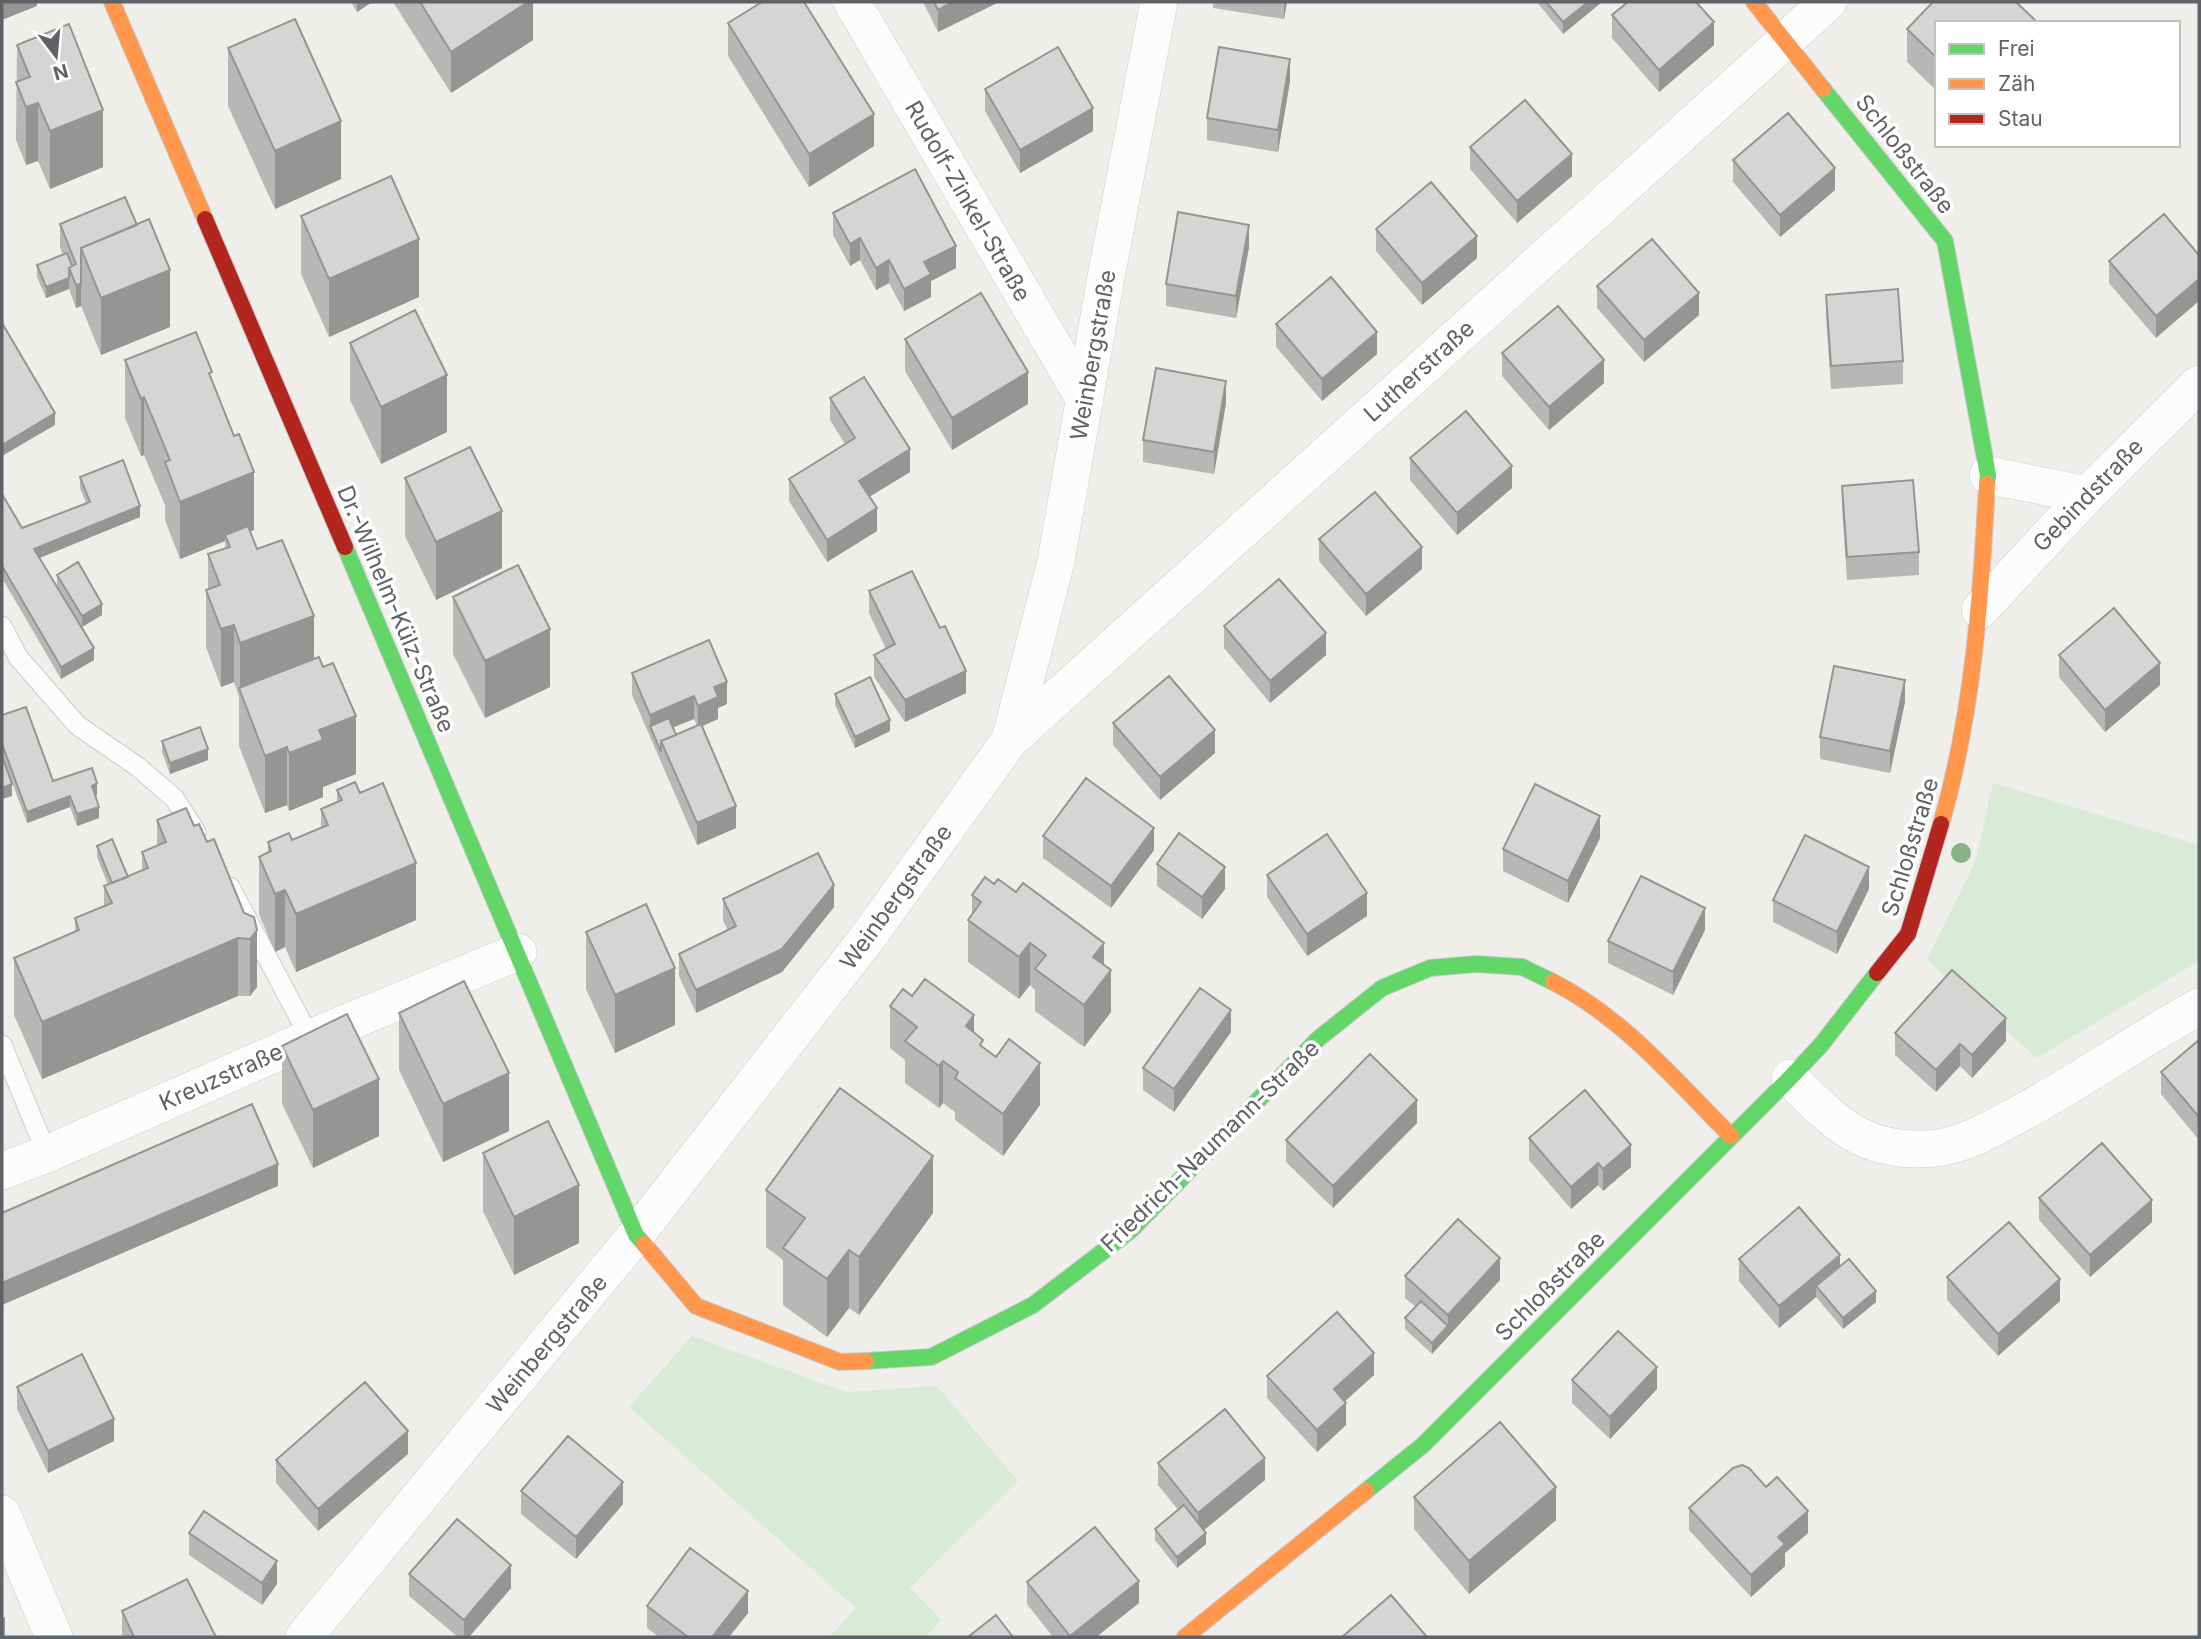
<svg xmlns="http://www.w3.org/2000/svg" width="2201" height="1639" font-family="Inter,sans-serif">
<rect width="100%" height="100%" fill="#efeeea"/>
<!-- green -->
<path fill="#d8ebd6" d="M1993 783 2199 845V961L2037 1058 1927 960 1975 863Z
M692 1336 846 1392 937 1386 1018 1481 910 1588 941 1619 926 1637H829L856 1608 629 1407Z"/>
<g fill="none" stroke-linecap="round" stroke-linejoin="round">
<defs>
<path id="lane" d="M2 626 18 657 77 725 138 767 175 799 196 832
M230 887 310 1038
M2 1045 47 1154"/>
<path id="street" d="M852 2 1085 400
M1988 475 2087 495
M1980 610 2087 495 2199 384
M1010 740 1828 2
M1790 1078C1811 1098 1833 1123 1859 1136 1882 1148 1912 1151 1937 1148 1967 1144 1995 1127 2021 1113 2082 1080 2138 1040 2199 1007
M2 1171 47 1154 310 1038 518 952
M2 1514 54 1637
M304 1637 636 1235 868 937 1010 740 1056 561 1106 277 1159 2"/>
<path id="fast" d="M1823 89 1945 241 1988 475 1987 484
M345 547 636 1235 644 1244
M866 1361 931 1357 1033 1305 1131 1230 1318 1039 1382 988 1430 968 1476 964 1522 967 1553 982
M1366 1491 1423 1445 1790 1078 1821 1045 1877 973"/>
<path id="slow" d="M112 2 205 219
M1754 2 1823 89
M1941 824C1973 714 1981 598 1987 484
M1553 982C1624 1018 1676 1081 1731 1136
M644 1244 696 1306 840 1362 866 1361
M1185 1637 1366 1491"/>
<path id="jam" d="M205 219 345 547
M1877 973 1908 934 1941 824"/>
</defs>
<!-- lane casing -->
<use href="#lane" stroke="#cbcccc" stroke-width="21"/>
<!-- street casing -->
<use href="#street" stroke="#cbcccc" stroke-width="38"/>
<!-- fast casing -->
<use href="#fast" stroke="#cacacb" stroke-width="18"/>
<!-- slow casing -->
<use href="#slow" stroke="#cacacb" stroke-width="18"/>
<!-- jam casing -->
<use href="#jam" stroke="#cacacb" stroke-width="18"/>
<!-- lane -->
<use href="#lane" stroke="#fdfcfc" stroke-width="19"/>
<!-- street -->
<use href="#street" stroke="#fdfcfc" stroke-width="37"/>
<!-- fast -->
<use href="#fast" stroke="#63d668" stroke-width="16"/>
<!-- slow -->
<use href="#slow" stroke="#ff974d" stroke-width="16"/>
<!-- jam -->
<use href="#jam" stroke="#b3261e" stroke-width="16"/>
</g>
<!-- trees -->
<circle fill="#88b388" cx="1961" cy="853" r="10"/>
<!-- wall -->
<path fill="#b8b7b5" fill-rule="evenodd" d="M351 2H372L357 12Z
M393 2H533V40L451 93Z
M923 2H999L938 32Z
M1213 2H1287L1284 19 1213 8Z
M1537 2H1602L1563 34Z
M1933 2H2016L2035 20V23H1937V91L1907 62V29Z
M1612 15 1714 45 1659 92 1612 38Z
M728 23 874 146 809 187 728 56Z
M17 45 103 167 50 189 38 161 26 165 16 140Z
M228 48 341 179 275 209 228 106Z
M1290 81 1278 152 1207 140V118Z
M985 89 1093 131 1020 173 985 111Z
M1470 147 1572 176 1517 223 1470 169Z
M1733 160 1835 190 1780 237 1733 182Z
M833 213 956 268 931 281V297L904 311 889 283 876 290 860 260 850 266 833 235Z
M2164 214 2156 338 2109 283V261Z
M301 216 419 297 329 337 301 274Z
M60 224 170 327 101 355 81 306 76 308 69 289 46 298 37 277V265L63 255 60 247Z
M1376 229 1477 258 1422 305 1376 251Z
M1249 247 1236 318 1166 306V284Z
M1597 286 1699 315 1644 362 1597 308Z
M1826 295 1903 361V384L1831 389 1826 317Z
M1276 324 1377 354 1322 401 1276 347Z
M905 339 1028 404 952 450 905 371Z
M350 343 447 432 381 464 350 400Z
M1502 353 1604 383 1549 430 1502 376Z
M125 360 212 381 254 530 250 531 257 549 314 659 356 774 323 787V797L289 811 287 805 265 813 239 746V696L234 682 221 687 206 647V590L208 589V554L225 548V541L180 559 165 520V505L144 455 141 456 125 418Z
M830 398 910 472 869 497 877 531 827 562 789 501V479L845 444 830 420Z
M1226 403 1214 474 1143 462V440Z
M1410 458 1512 488 1457 535 1410 480Z
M80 477 140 517 40 558 94 660 61 679 2 578V494L22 528 86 503 80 488Z
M405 478 502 568 436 600 405 536Z
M1842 486 1919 552V575L1847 580 1842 508Z
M1319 539 1422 569 1366 616 1319 561Z
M57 575 102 615 82 627 57 586Z
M869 591 966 693 905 722 874 677V655L886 649 869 613Z
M453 597 550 687 485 718 453 654Z
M1224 626 1326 655 1270 703 1224 648Z
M2059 655 2160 685 2105 732 2059 677Z
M632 673 727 704 718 708V719L702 726 736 828 697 845 632 695ZM694 719 697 726 676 735 673 727Z
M835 694 890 731 855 748 835 705Z
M1905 702 1890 773 1820 759V737Z
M2 715 53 781 97 795 95 796 99 818 77 826 70 807 27 823 2 755Z
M1113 723 1215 753 1160 800 1113 745Z
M162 741 208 760 170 774 162 752Z
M337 790 416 920 296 972 285 947 275 952 259 914V857L268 853V842L292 840 321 828V809L337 802Z
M157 820 194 826 207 842 244 913 254 917 257 987 250 996H238L42 1079 14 1015V958L75 932V918L104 906V886L108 885 97 857V846L128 877 142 871V852L157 845Z
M1043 836 1154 850 1111 908 1043 858Z
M1600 838 1568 903 1503 871V849Z
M1157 864 1225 889 1202 919 1157 886Z
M1267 875 1367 916 1307 956 1267 897Z
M1869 889 1837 954 1773 922V900Z
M972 895 1104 965 1111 1012 1084 1047 1035 1011V990L1030 985 1019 999 968 962V920L972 915Z
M723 899 834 907 782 972 696 1013 679 976V954L728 930 723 921Z
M1705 930 1673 995 1608 963V941Z
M586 932 675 1025 615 1053 586 989Z
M912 996 983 1048 1040 1105 1003 1156 955 1120V1112L943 1103 939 1108 905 1083V1060L890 1048V1006Z
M399 1013 509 1131 443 1162 399 1070Z
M1231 1032 1174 1112 1143 1090V1068Z
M1895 1033 2006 1041 1972 1078 1960 1066 1936 1092 1895 1055Z
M2199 1040V1140L2161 1094V1072Z
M282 1046 379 1136 313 1168 282 1104Z
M1417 1123 1333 1208 1286 1162V1140Z
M1529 1138 1631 1167 1603 1191 1598 1185 1596 1187 1571 1209 1529 1160Z
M483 1153 579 1243 514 1275 483 1211Z
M766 1190 933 1213 859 1315 849 1308 827 1337 783 1305V1260L766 1247Z
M2039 1198 2152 1222 2090 1277 2039 1220Z
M1739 1259 1840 1266 1876 1302 1843 1329 1816 1297 1779 1328 1739 1281Z
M1405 1276 1500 1280 1432 1354 1405 1329V1318L1416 1307 1405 1298Z
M1947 1277 2060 1301 1998 1356 1947 1300Z
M1374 1375 1345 1401 1346 1425 1317 1452 1267 1398V1376Z
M1572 1380 1657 1389 1610 1439 1572 1403Z
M17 1387 114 1441 48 1473 17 1409Z
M408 1454 318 1531 276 1483V1460Z
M1158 1463 1265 1480 1204 1530 1206 1544 1177 1568 1155 1540V1529L1178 1510 1158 1485Z
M521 1491 623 1504 576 1559 521 1514Z
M1414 1497 1556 1520 1469 1594 1414 1529Z
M1689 1508 1808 1533 1785 1553V1566L1751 1597 1689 1530Z
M189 1533 277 1584 262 1605 189 1555Z
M409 1574 511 1588 469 1637H458L409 1596Z
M1027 1582 1139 1603 1096 1637H1053L1027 1604Z
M647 1606 748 1613 729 1637H659L647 1628Z
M122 1611 216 1637H123L122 1633Z"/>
<!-- shaded-wall -->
<path fill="#969594" d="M2 2H37V6L2 20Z
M357 2H372L357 12Z
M528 2H533V40L451 93V52Z
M953 2H999L938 32V10Z
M1284 2H1287L1284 19Z
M1588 2H1602L1563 34V22Z
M1714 22V45L1659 92V70Z
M1290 59V81L1278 152V130Z
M38 103V161L26 165V107Z
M1093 108V131L1020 173V150Z
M103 110V167L50 189V131Z
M874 114V146L809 187V154Z
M341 121V179L275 209V151Z
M1572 154V176L1517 223V201Z
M1835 168V190L1780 237V215Z
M1249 225V247L1236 318V296Z
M1477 236V258L1422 305V283Z
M860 238V260L850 266V244Z
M419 239V297L329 337V279Z
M956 246V268L931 281V297L904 311V289L924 262Z
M889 260V283L876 290V268Z
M170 270V327L101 355V298Z
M69 278V289L46 298V287Z
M2199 279V301L2156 338V316Z
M81 284V306L76 308V285Z
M1699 293V315L1644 362V340Z
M1377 332V354L1322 401V379Z
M1604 360V383L1549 430V407Z
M1028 372V404L952 450V418Z
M447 375V432L381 464V407Z
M1226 381V403L1214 474V452Z
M144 397V455L141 456V399Z
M55 413V425L2 456V445Z
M910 449V472L859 503V481Z
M1512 466V488L1457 535V513Z
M254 472V530L228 540 225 535V541L180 559V502Z
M140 506V517L34 560V549Z
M877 508V531L827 562V540Z
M502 511V568L436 600V542Z
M1422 547V569L1366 616V594Z
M102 604V615L82 627V616Z
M314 616V673L240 692V643Z
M234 625V682L221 687V629Z
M550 629V687L485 718V661Z
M1326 633V655L1270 703V681Z
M94 648V660L61 679V667Z
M2160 663V685L2105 732V710Z
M966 671V693L905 722V700Z
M1905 680V702L1890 773V751Z
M727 682V704L718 708V719L698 728V706L714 687Z
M694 696V719L654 735 650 726V715Z
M356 716V774L323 787V797L289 811V753L319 730Z
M890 720V731L855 748V737Z
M1215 730V753L1160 800V777Z
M287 747V805L265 813V756Z
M208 749V760L170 774V763Z
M97 783V795L92 797V786Z
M12 784V796L2 799V788Z
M70 796V807L27 823V812Z
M736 806V828L697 845V823Z
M99 807V818L77 826V814Z
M1600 816V838L1568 903V881Z
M1154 828V850L1111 908V886Z
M416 863V920L296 972V914Z
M1225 867V889L1202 919V897Z
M1869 867V889L1837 954V932Z
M834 885V907L782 972 696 1013V990Z
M285 890V947L275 952V894Z
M1367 893V916L1307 956V934Z
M1705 908V930L1673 995V972Z
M257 930V987L250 996V939Z
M238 938V996L42 1079V1022Z
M1030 943V985L1019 999V957Z
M1104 943V980L1111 970V1012L1084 1047V1005L1093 957Z
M675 968V1025L615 1053V995Z
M1231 1010V1032L1174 1112V1089Z
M974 1015V1057L966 1026Z
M2006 1018V1041L1972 1078V1055Z
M1960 1044V1066L1936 1092V1070Z
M943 1061V1103L939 1108V1066Z
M1040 1063V1105L1003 1156V1114Z
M509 1073V1131L443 1162V1104Z
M379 1079V1136L313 1168V1110Z
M1417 1100V1123L1333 1208V1186Z
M1631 1145V1167L1603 1191V1169Z
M933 1156V1213L859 1315V1257Z
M1598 1163V1185L1571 1209V1187Z
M278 1164V1186L2 1305V1283Z
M579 1185V1243L514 1275V1217Z
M2152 1200V1222L2090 1277V1255Z
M849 1250V1308L827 1337V1279Z
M1840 1255V1277L1816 1286V1297L1779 1328V1306Z
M1500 1258V1280L1432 1354V1343L1448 1326V1315Z
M2060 1279V1301L1998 1356V1334Z
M1876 1291V1302L1843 1329V1318Z
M1374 1353V1375L1334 1411V1389Z
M1657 1367V1389L1610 1439V1417Z
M1346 1403V1425L1317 1452V1430Z
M114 1419V1441L48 1473V1451Z
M408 1431V1454L318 1531V1509Z
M1265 1458V1480L1198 1535V1513Z
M623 1482V1504L576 1559V1537Z
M1556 1487V1520L1469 1594V1561Z
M1808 1511V1533L1785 1553V1566L1751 1597V1575L1778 1537Z
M1206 1533V1544L1177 1568V1557Z
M277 1561V1584L262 1605V1583Z
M511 1565V1588L469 1637H464V1620Z
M1139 1581V1603L1096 1637H1070V1636Z
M748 1591V1613L729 1637H712Z
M5 1617V1637H2V1618Z"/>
<!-- building -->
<path fill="#d6d5d3" stroke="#969594" stroke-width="2" d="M420 2H528L451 52Z
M762 2H804L874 114 809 154 728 23Z
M934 2H953L938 10Z
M1546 2H1588L1563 22Z
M1628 2H1696L1714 22 1659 70 1612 15Z
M1933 2H2016L2035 20 2032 23H1937V58L1907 29Z
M295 19 341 121 275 151 228 48Z
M69 24 103 110 50 131 38 103 26 107 16 82 30 77 17 45Z
M1058 47 1093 108 1020 150 985 89Z
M1219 47 1290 59 1278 130 1207 118Z
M1525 100 1572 154 1517 201 1470 147Z
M1788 113 1835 168 1780 215 1733 160Z
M915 169 956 246 924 262 931 274 904 289 889 260 876 268 860 238 850 244 833 213Z
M391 176 419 239 329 279 301 216Z
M1431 182 1477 236 1422 283 1376 229Z
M125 197 137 225 81 248V284L76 285 69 268 76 264 60 224Z
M1178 212 1249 225 1236 296 1166 284Z
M2164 214 2199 255V279L2156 316 2109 261Z
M149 219 170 270 101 298 81 248Z
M1652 239 1699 293 1644 340 1597 286Z
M67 253 72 266 69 268V278L46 287 37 265Z
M1331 277 1377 332 1322 379 1276 324Z
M1898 289 1903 361 1831 366 1826 295Z
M981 293 1028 372 952 418 905 339Z
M1558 306 1604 360 1549 407 1502 353Z
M415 310 447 375 381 407 350 343Z
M2 323 55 413 2 445Z
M196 332 212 372 209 373 234 436 239 434 254 472 180 502 165 462 170 460 144 397 141 399 125 360Z
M1156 368 1226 381 1214 452 1143 440Z
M864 377 910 449 859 481 877 508 827 540 789 479 855 438 830 398Z
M1466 411 1512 466 1457 513 1410 458Z
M470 447 502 511 436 542 405 478Z
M123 460 140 506 34 549 94 648 61 667 2 566V494L22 528 90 502 80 477Z
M1913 480 1919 552 1847 557 1842 486Z
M1375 492 1422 547 1366 594 1319 539Z
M248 526 257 549 282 540 314 616 240 643 234 625 221 629 206 590 220 585 208 554 230 547 225 535Z
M78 562 102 604 82 616 57 575Z
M518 565 550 629 485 661 453 597Z
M912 571 940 628 945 626 966 671 905 700 874 655 895 644 869 591Z
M1279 579 1326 633 1270 681 1224 626Z
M2114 608 2160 663 2105 710 2059 655Z
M709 640 727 682 714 687 718 697 698 706 694 696 650 715 632 673Z
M319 657 323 667 333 663 356 716 319 730 323 740 289 753 287 747 265 756 239 688Z
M1834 666 1905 680 1890 751 1820 737Z
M1169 676 1215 730 1160 777 1113 723Z
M870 677 890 720 855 737 835 694Z
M26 707 53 781 92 768 97 783 92 786 99 807 77 814 70 796 27 812 2 744V715Z
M669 718 676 735 661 741V752L650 726Z
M701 724 736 806 697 823 661 741Z
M200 727 208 749 170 763 162 741Z
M2 756 12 784 2 788Z
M1086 778 1154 828 1111 886 1043 836Z
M355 782 360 793 383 783 416 863 296 914 285 890 275 894 259 857 271 851 268 842 289 833 292 840 328 825 321 809 342 800 337 790Z
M1535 784 1600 816 1568 881 1503 849Z
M186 808 194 826 199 824 207 842 214 839 244 913 254 917 257 930 250 939 238 938 42 1022 14 958 79 930 75 918 112 903 104 886 148 868 142 852 166 842 157 820Z
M1179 833 1225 867 1202 897 1157 864Z
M1327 834 1367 893 1307 934 1267 875Z
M1805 835 1869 867 1837 932 1773 900Z
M112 839 128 877 112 883 97 846Z
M818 853 834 885 782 949 696 990 679 954 736 926 723 899Z
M1641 876 1705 908 1673 972 1608 941Z
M985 877 994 884 998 879 1016 892 1023 883 1104 943 1093 957 1111 970 1084 1005 1035 969 1046 955 1030 943 1019 957 968 920 981 902 972 895Z
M646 904 675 968 615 995 586 932Z
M1952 970 2006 1018 1972 1055 1960 1044 1936 1070 1895 1033Z
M925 979 974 1015 966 1026 983 1040 980 1045 996 1057 1009 1039 1040 1063 1003 1114 955 1078 958 1072 943 1061 939 1066 905 1041 917 1027 890 1006 903 989 912 996Z
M464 981 509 1073 443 1104 399 1013Z
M1200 988 1231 1010 1174 1089 1143 1068Z
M347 1014 379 1079 313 1110 282 1046Z
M2199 1040V1117L2161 1072Z
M1370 1054 1417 1100 1333 1186 1286 1140Z
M840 1088 933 1156 859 1257 849 1250 827 1279 783 1248 805 1218 766 1190Z
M1585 1090 1631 1145 1603 1169 1598 1163 1596 1165 1571 1187 1529 1138Z
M252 1104 278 1164 2 1283V1213Z
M548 1121 579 1185 514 1217 483 1153Z
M2102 1143 2152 1200 2090 1255 2039 1198Z
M1799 1207 1840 1255 1779 1306 1739 1259Z
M1458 1219 1500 1258 1448 1315 1405 1276Z
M2009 1222 2060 1279 1998 1334 1947 1277Z
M1849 1259 1876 1291 1843 1318 1816 1286Z
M1421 1301 1448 1326 1432 1343 1405 1318Z
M1337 1312 1374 1353 1334 1389 1346 1403 1317 1430 1267 1376Z
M1618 1331 1657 1367 1610 1417 1572 1380Z
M82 1354 114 1419 48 1451 17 1387Z
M365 1382 408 1431 318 1509 276 1460Z
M1225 1409 1265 1458 1198 1513 1158 1463Z
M1500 1422 1556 1487 1469 1561 1414 1497Z
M568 1436 623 1482 576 1537 521 1491Z
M1742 1465 1749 1468 1766 1487 1777 1477 1808 1511 1778 1537 1785 1544 1751 1575 1689 1508 1733 1468Z
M1184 1505 1206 1533 1177 1557 1155 1529Z
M204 1511 277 1561 262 1583 189 1533Z
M457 1519 511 1565 464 1620 409 1574Z
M1095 1527 1139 1581 1070 1636 1027 1582Z
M690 1548 748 1591 712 1637H688L647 1606Z
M187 1579 216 1637H134L122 1611Z
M1391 1595 1427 1637H1342Z
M996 1615 1013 1637H968Z"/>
<g text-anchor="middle" stroke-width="7" stroke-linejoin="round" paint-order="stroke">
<!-- street labels -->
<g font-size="23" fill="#5f6368" stroke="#fff">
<text transform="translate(1905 154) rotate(52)" y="8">Schloßstraße</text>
<text transform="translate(968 201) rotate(60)" y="8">Rudolf-Zinkel-Straße</text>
<text transform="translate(1093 355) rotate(-80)" y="8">Weinbergstraße</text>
<text transform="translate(1419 371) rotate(-42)" y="8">Lutherstraße</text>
<text transform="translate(2088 495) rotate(-46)" y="8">Gebindstraße</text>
<text transform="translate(396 609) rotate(67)" y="8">Dr.-Wilhelm-Külz-Straße</text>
<text transform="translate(1910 847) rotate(-73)" y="8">Schloßstraße</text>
<text transform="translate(896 897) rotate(-54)" y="8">Weinbergstraße</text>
<text transform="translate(221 1077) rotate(-24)" y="8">Kreuzstraße</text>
<text transform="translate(1210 1146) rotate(-44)" y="8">Friedrich-Naumann-Straße</text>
<text transform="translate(1550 1286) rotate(-45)" y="8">Schloßstraße</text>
<text transform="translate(547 1344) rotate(-50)" y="8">Weinbergstraße</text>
</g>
</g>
<!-- border -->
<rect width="2201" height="1639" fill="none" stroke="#5f6368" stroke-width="7"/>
<!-- legend -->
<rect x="1935" y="21" width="245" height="126" fill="#ffffff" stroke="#bfc1c3" stroke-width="2"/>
<rect x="1949" y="44" width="35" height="10" fill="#63d668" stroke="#bfc1c3" stroke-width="2"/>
<text x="1998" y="56" font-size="21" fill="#5f6368">Frei</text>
<rect x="1949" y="79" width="35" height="10" fill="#ff974d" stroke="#bfc1c3" stroke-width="2"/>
<text x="1998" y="91" font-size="21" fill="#5f6368">Zäh</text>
<rect x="1949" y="114" width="35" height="10" fill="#b3261e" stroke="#bfc1c3" stroke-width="2"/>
<text x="1998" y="126" font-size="21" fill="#5f6368">Stau</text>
<!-- north arrow -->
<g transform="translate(56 56) rotate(164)" stroke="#ffffff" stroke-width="5" paint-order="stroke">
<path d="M0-5L12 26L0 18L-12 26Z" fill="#5f6368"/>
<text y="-10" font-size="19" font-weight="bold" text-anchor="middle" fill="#5f6368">N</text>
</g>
</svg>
